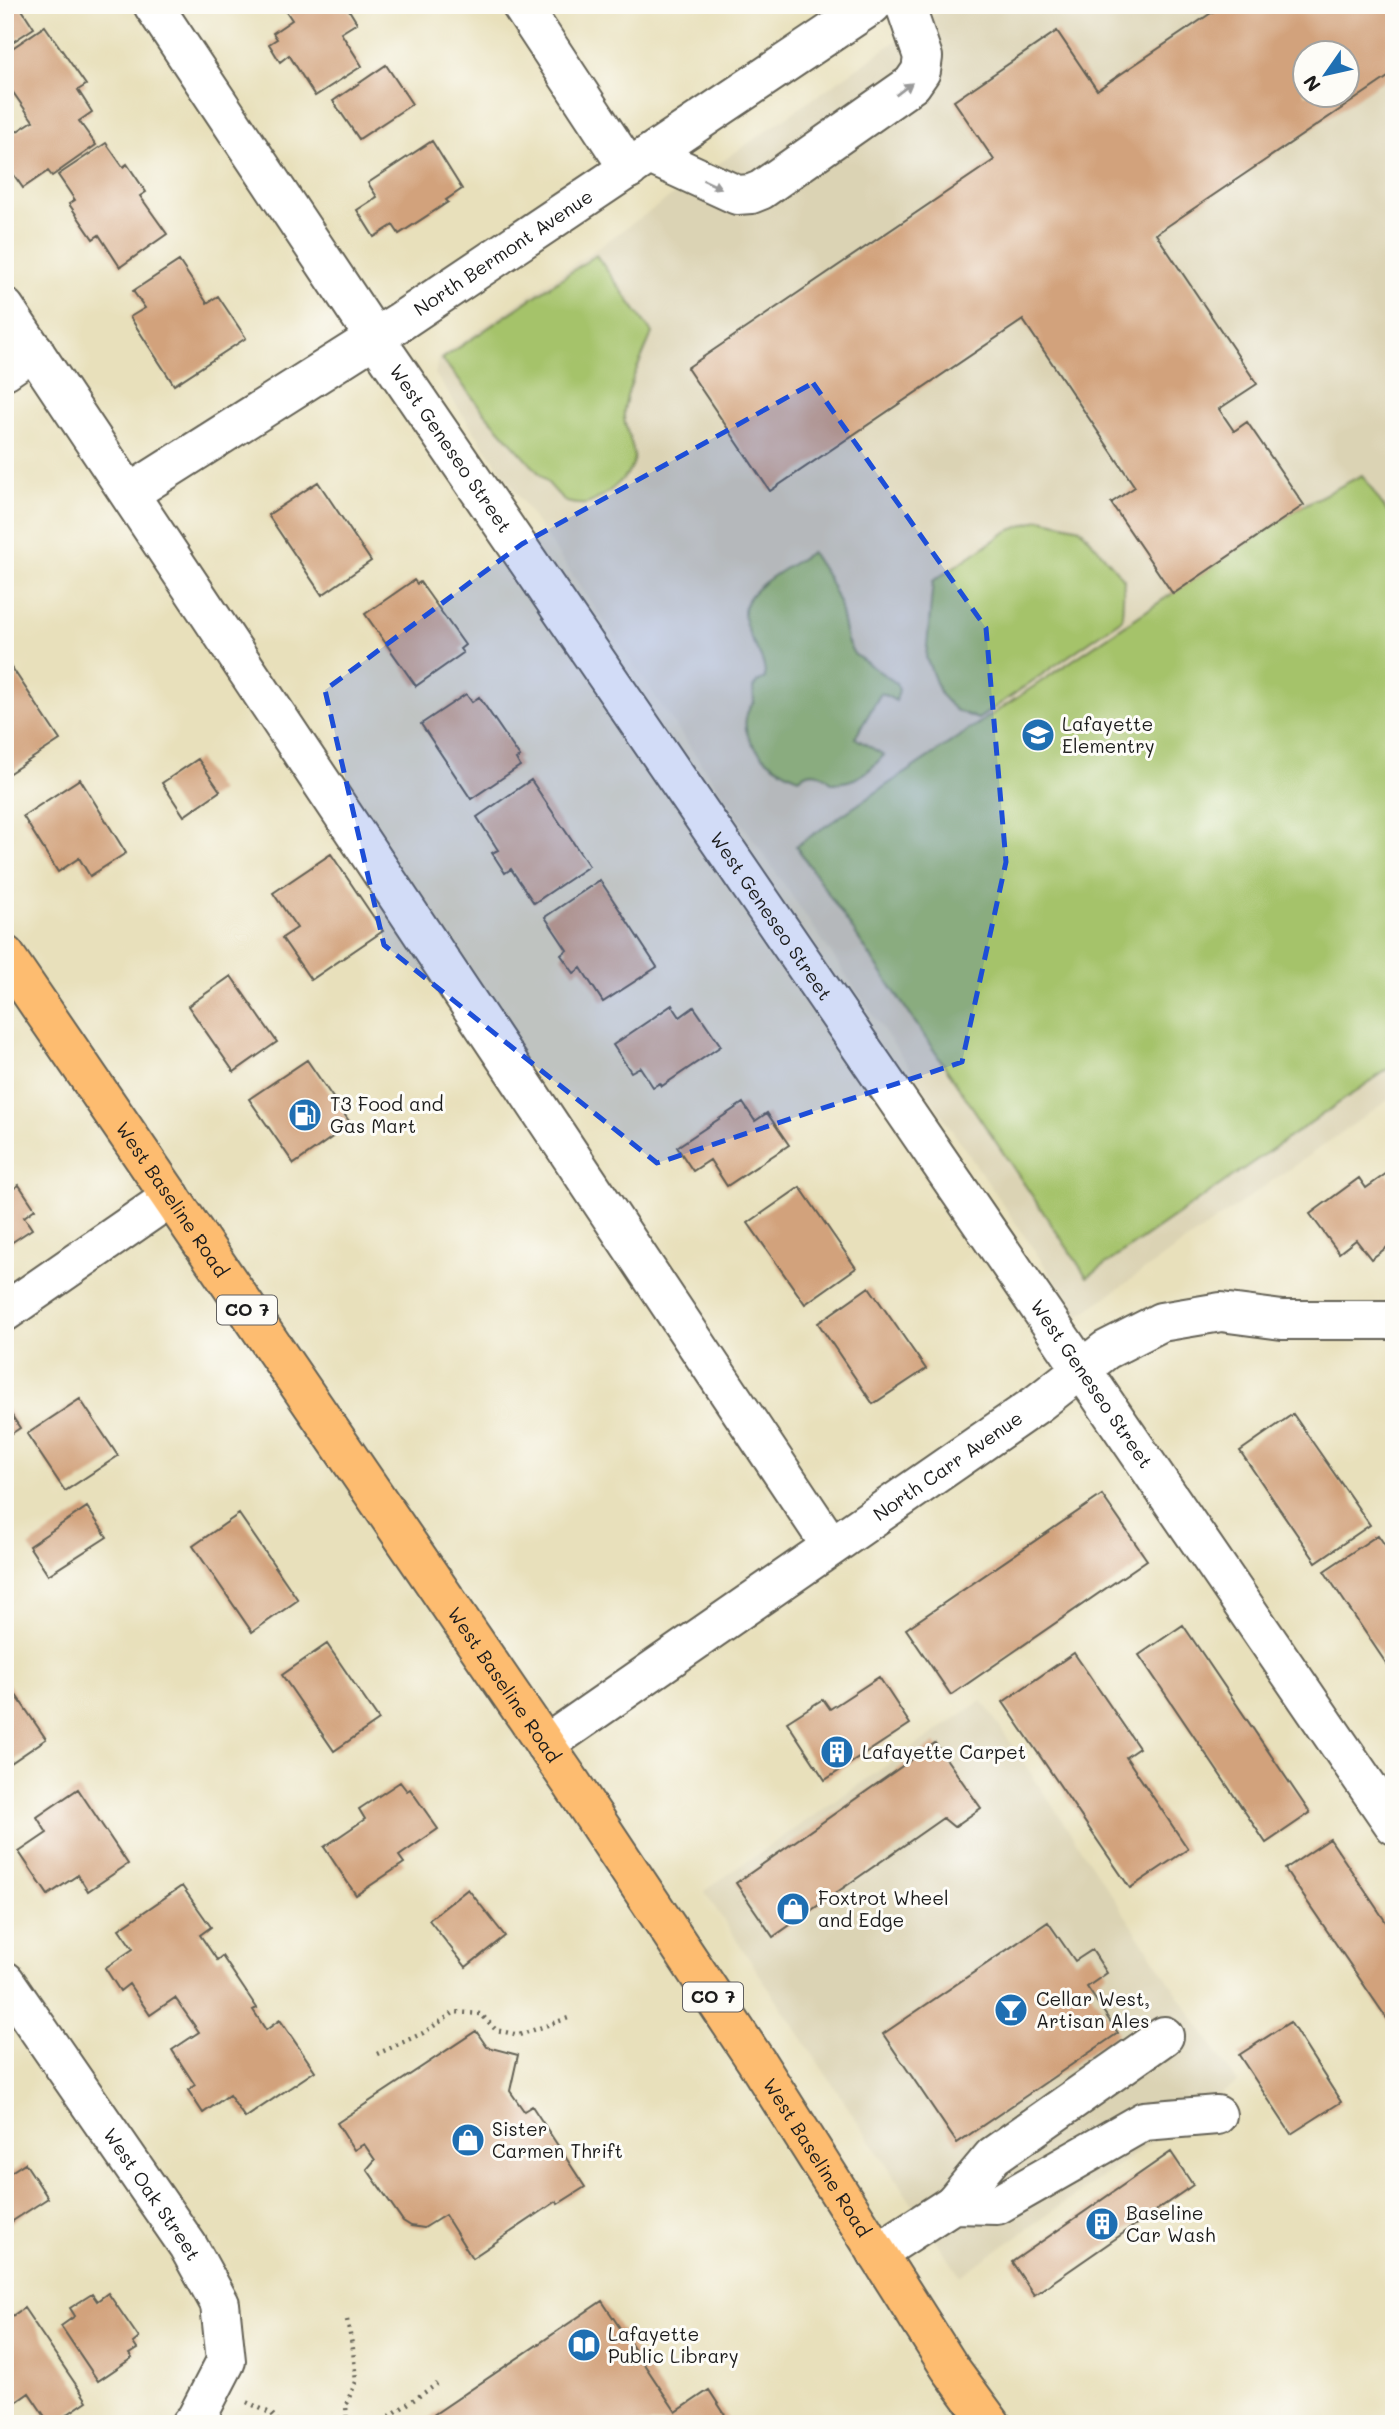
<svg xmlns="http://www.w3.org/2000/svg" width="1399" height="2429" font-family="Mali,sans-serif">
<rect width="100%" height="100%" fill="#fdfcf7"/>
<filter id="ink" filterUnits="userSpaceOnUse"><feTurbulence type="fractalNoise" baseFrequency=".0143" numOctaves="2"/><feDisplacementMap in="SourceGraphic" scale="14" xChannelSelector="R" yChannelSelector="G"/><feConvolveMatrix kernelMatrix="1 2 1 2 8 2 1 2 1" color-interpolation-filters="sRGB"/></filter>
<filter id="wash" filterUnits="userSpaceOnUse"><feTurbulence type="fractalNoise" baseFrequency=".00686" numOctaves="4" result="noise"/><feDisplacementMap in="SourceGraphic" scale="28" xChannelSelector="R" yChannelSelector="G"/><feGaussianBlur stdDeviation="1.57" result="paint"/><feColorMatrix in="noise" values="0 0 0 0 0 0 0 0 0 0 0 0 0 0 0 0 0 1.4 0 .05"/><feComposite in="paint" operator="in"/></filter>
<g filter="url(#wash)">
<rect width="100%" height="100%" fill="#e8e0bb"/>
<!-- built -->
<path fill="#dbd3b4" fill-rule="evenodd" d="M948 5H1394V1096L1079 1316 435 374 438 358ZM1304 52H1346V94H1304Z
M982 1700 1237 2083 960 2276 704 1891Z"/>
<!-- green -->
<path fill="#a5c36b" stroke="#607044" stroke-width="2" d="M596 255 652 333C643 357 628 384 624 410 622 427 634 441 634 458 635 473 600 502 585 504 578 505 570 503 564 501L485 413 442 359Z
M1362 475 1390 516 1394 514V1065L1087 1277 796 846 1304 505Z
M1041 519 1080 528 1124 579 1122 619 978 719 955 710 941 695 926 657 933 581 1008 531Z
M811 552 828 578 839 603 847 641 854 654 896 683 899 690 896 701 881 693 855 738 884 755C869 772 856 783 832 783 822 772 812 768 799 778 771 768 727 734 754 702L753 688 757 682 765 678C766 662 757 651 751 638 747 629 742 615 745 606 751 585 793 565 811 552Z"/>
<g id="blocks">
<!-- building -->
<path fill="#d2a27c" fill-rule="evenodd" d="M5 5H19L34 28 5 47Z
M282 5H346L357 23 341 33 362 66 315 96 289 55 280 62 269 44 277 39 273 33 292 20Z
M1223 5H1394V73L1156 234 1257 384 1219 409 1234 431 1247 422 1304 505 1173 594 1111 503 1135 487 1023 320 770 491 687 368 994 160 954 101 1057 31 1097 90ZM1304 52H1346V94H1304Z
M45 26 86 85 78 90 92 112 79 121 96 145 52 176 48 171 23 188 5 162V139L33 121 5 81V53Z
M386 65 412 104 359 139 333 101Z
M432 141 462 189 446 200 448 202 399 234 393 225 374 237 357 210 377 197 368 183Z
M106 143 123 167 127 164 146 192 140 196 167 234 120 267 99 235 93 239 69 204 75 200 58 175Z
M179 261 207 303 218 296 246 338 174 385 130 317 145 308 133 291Z
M318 482 371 561 322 595 268 515Z
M414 580 417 584 420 582 465 645 460 649 463 653 416 686 365 614Z
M5 657 60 740 5 776Z
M466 694 472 702 479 697 520 757 516 759 520 766 471 799 421 724Z
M198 759 220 791 184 816 162 783Z
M80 779 126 853 90 876 79 858 58 872 23 816Z
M531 780 589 866 534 903 511 869 505 873 492 853 498 850 477 817Z
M331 854 383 931 311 980 282 938 297 928 273 893Z
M600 880 657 967 603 1002 581 968 574 973 561 955 567 950 545 917Z
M231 976 277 1042 234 1072 188 1006Z
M672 1005 680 1017 694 1007 721 1046 662 1086 660 1083 653 1087 640 1067 631 1072 613 1045Z
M307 1060 351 1124 294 1164 249 1099Z
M743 1103 755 1121 767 1113 789 1145 727 1186 710 1160 693 1171 677 1147Z
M1387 1173 1394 1182V1242L1371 1259 1356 1240 1339 1253 1310 1214 1359 1178 1366 1188Z
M19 1185 35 1209 24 1217 32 1229 5 1247V1190L7 1193Z
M800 1187 856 1268 805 1304 748 1223Z
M869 1287 926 1369 873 1404 818 1323Z
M80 1399 118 1456 65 1491 27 1434Z
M7 1408 20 1428 5 1438V1410Z
M1293 1414 1370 1525 1316 1562 1240 1451Z
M1102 1495 1147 1560 951 1695 906 1629Z
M87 1507 107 1537 48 1575 29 1546Z
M239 1514 298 1600 252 1632 193 1546Z
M1378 1535 1394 1558V1675L1324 1571Z
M1183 1625 1310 1813 1266 1843 1139 1655Z
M327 1644 379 1720 334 1751 282 1675Z
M1074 1653 1139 1748 1126 1757 1188 1849 1130 1888 1003 1702Z
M879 1677 910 1724 825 1780 787 1722 823 1699 830 1709Z
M5 1679 46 1739 5 1767Z
M935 1743 981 1808 954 1827 943 1818 773 1937 736 1883Z
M400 1782 407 1791 410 1789 438 1829 399 1856 404 1863 356 1895 324 1847 365 1819 359 1809Z
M78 1789 128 1864 88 1891 78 1875 48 1895 19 1852 47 1833 37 1817Z
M1330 1839 1394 1934V2029L1285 1869Z
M182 1886 211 1927 200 1935 217 1960 222 1956 257 2008 253 2010 266 2030 280 2020 315 2071 245 2118 229 2095 203 2113 188 2090 195 2085 172 2050 199 2032 175 1998 150 2015 129 1984 120 1991 105 1968 133 1949 119 1929Z
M468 1889 505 1936 466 1967 429 1920Z
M1048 1922 1075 1961 1092 1950 1107 1973 1087 1987 1118 2033 957 2143 883 2034Z
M1290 2022 1341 2102 1291 2134 1239 2055Z
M476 2031 487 2047 518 2055 510 2091 524 2111 532 2106 585 2187 558 2204 557 2201 472 2258 445 2215 424 2228 411 2226 403 2221 367 2169 375 2160 364 2144 354 2150 337 2123Z
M1171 2152 1193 2185 1034 2295 1012 2262Z
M25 2163 48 2198 5 2226V2176Z
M108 2293 139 2338 133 2343 137 2349 129 2354 132 2358 98 2381 61 2326 75 2316 70 2308 92 2294 97 2301Z
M602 2301 676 2412 709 2390 731 2424H420Z
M24 2308 87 2401 53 2424H50L29 2393 16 2402 5 2386V2321Z"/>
</g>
</g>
<g filter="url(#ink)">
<use href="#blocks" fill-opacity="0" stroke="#636154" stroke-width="2"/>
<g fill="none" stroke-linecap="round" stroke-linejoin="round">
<defs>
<g id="minor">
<path id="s1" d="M153 5 375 338 1394 1825"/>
<path d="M521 5 629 169"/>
<path d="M650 155 737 195 751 194 761 190 912 84 921 71 923 57 905 5"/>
<path d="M5 308 831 1546"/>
<path d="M5 370 34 350"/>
<path id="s2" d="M130 493 401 321 872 5"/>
<path d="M5 1312 171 1197"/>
<path id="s3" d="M545 1745 1037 1404 1106 1350 1161 1322 1221 1312 1282 1320H1394"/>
<path id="s4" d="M5 1981 188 2246 220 2304 226 2361 196 2419 191 2424"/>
<path d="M953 2204 993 2156 1164 2036"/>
<path d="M877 2253 953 2204 997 2205 1144 2121 1217 2115"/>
</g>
<g id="major">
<path id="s5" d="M5 955 570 1781 756 2061 950 2368 991 2424"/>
</g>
</defs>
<!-- minor casing -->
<use href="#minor" stroke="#636154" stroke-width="42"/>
<!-- major casing -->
<use href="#major" stroke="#636154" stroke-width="42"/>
<!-- path -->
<path stroke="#636154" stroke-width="4.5" stroke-dasharray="2 5" stroke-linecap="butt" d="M377 2054 423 2033 455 2012 481 2014 496 2030 519 2035 571 2017
M247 2402 272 2414 280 2424
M347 2424 346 2404 356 2382 353 2349 347 2320
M378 2424 437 2384"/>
<!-- minor -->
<use href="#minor" stroke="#fff" stroke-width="38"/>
<!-- major -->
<use href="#major" stroke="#fdbc70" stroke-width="38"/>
</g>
<!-- one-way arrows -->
<defs><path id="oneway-solid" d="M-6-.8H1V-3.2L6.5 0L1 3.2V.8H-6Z" transform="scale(1.75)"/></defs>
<g fill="#999">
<use href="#oneway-solid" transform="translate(904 89) rotate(-37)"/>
<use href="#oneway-solid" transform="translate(712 184) rotate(25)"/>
</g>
</g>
<!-- marked area -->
<path fill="#1d4ed8" fill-opacity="0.2" stroke="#1d4ed8" stroke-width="5" stroke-dasharray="14 9" stroke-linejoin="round" d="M813 383 986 628 1006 862 962 1062 657 1163 384 945 325 690 522 544Z"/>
<!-- icons -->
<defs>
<symbol id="school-disc" viewBox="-11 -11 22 22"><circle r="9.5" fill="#1f6fb2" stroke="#fdfcf7"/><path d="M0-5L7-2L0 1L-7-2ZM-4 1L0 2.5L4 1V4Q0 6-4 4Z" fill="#fff"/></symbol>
<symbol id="fuel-disc" viewBox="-11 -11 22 22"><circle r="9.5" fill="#1f6fb2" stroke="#fdfcf7"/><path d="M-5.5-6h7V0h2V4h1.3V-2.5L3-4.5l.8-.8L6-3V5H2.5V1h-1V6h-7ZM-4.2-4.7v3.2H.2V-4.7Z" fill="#fff"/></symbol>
<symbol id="building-disc" viewBox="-11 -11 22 22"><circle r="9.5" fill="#1f6fb2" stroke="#fdfcf7"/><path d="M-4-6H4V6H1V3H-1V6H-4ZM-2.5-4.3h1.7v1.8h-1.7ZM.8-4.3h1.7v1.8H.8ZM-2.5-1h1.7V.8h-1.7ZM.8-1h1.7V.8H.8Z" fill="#fff"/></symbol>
<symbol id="shop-disc" viewBox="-11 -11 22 22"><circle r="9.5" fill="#1f6fb2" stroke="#fdfcf7"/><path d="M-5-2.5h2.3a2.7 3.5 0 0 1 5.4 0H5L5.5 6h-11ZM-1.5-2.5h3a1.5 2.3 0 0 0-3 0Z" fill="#fff"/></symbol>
<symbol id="bar-disc" viewBox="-11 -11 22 22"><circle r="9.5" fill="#1f6fb2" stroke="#fdfcf7"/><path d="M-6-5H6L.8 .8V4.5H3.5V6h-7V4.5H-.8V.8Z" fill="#fff"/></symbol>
<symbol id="library-disc" viewBox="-11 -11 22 22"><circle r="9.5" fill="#1f6fb2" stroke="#fdfcf7"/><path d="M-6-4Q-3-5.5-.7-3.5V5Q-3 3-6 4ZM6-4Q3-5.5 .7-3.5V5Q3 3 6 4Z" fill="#fff"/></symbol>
</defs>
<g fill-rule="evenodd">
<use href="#school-disc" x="1019" y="716" width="38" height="38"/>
<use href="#fuel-disc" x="286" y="1096" width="38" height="38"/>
<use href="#building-disc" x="818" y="1733" width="38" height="38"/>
<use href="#shop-disc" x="774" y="1890" width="38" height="38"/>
<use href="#bar-disc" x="992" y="1991" width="38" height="38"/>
<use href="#shop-disc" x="449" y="2121" width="38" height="38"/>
<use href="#building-disc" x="1083" y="2205" width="38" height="38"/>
<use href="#library-disc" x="565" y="2326" width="38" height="38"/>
</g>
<g text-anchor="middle" stroke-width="6" stroke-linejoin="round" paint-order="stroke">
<!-- shield labels -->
<g fill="#fdfcf7" stroke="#605f5e" stroke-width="2">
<rect x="217" y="1295.5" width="60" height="29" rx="5"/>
<rect x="683" y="1982.5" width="60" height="29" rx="5"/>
</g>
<g font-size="18" font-weight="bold" fill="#1c1c1c">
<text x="247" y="1316">CO 7</text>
<text x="713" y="2003">CO 7</text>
</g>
<!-- street labels -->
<g font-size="19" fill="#1c1c1c" stroke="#fdfcf7">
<text dy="7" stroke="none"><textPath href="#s2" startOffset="444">North Bermont Avenue</textPath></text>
<text dy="7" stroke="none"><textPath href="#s1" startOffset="534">West Geneseo Street</textPath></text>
<text dy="7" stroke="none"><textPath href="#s1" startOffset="1101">West Geneseo Street</textPath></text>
<text dy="7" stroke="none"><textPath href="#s5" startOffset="296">West Baseline Road</textPath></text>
<text dy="7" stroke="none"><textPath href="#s1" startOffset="1668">West Geneseo Street</textPath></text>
<text dy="7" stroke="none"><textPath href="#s3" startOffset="490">North Carr Avenue</textPath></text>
<text dy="7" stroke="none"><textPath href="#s5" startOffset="884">West Baseline Road</textPath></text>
<text dy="7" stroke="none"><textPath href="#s5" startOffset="1451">West Baseline Road</textPath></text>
<text dy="7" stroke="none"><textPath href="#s4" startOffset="259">West Oak Street</textPath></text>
</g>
<!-- poi labels -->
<g font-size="19" fill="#1c1c1c" stroke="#fdfcf7" text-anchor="start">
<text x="1062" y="731">Lafayette<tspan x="1062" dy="22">Elementry</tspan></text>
<text x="330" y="1111">T3 Food and<tspan x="330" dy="22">Gas Mart</tspan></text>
<text x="862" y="1759">Lafayette Carpet</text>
<text x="818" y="1905">Foxtrot Wheel<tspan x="818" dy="22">and Edge</tspan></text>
<text x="1036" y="2006">Cellar West,<tspan x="1036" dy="22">Artisan Ales</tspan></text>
<text x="492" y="2136">Sister<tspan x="492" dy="22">Carmen Thrift</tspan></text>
<text x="1126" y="2220">Baseline<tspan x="1126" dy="22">Car Wash</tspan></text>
<text x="608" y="2341">Lafayette<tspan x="608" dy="22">Public Library</tspan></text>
</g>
</g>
<!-- margin -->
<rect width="1399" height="2429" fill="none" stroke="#fdfcf7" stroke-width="28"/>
<!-- north arrow -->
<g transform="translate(1326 74) rotate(236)"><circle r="33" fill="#fdfcf7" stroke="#a3a29f" stroke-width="2"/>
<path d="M0-5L12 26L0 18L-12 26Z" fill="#1f6fb2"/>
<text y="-10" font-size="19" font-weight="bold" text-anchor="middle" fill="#1c1c1c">N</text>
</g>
</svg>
